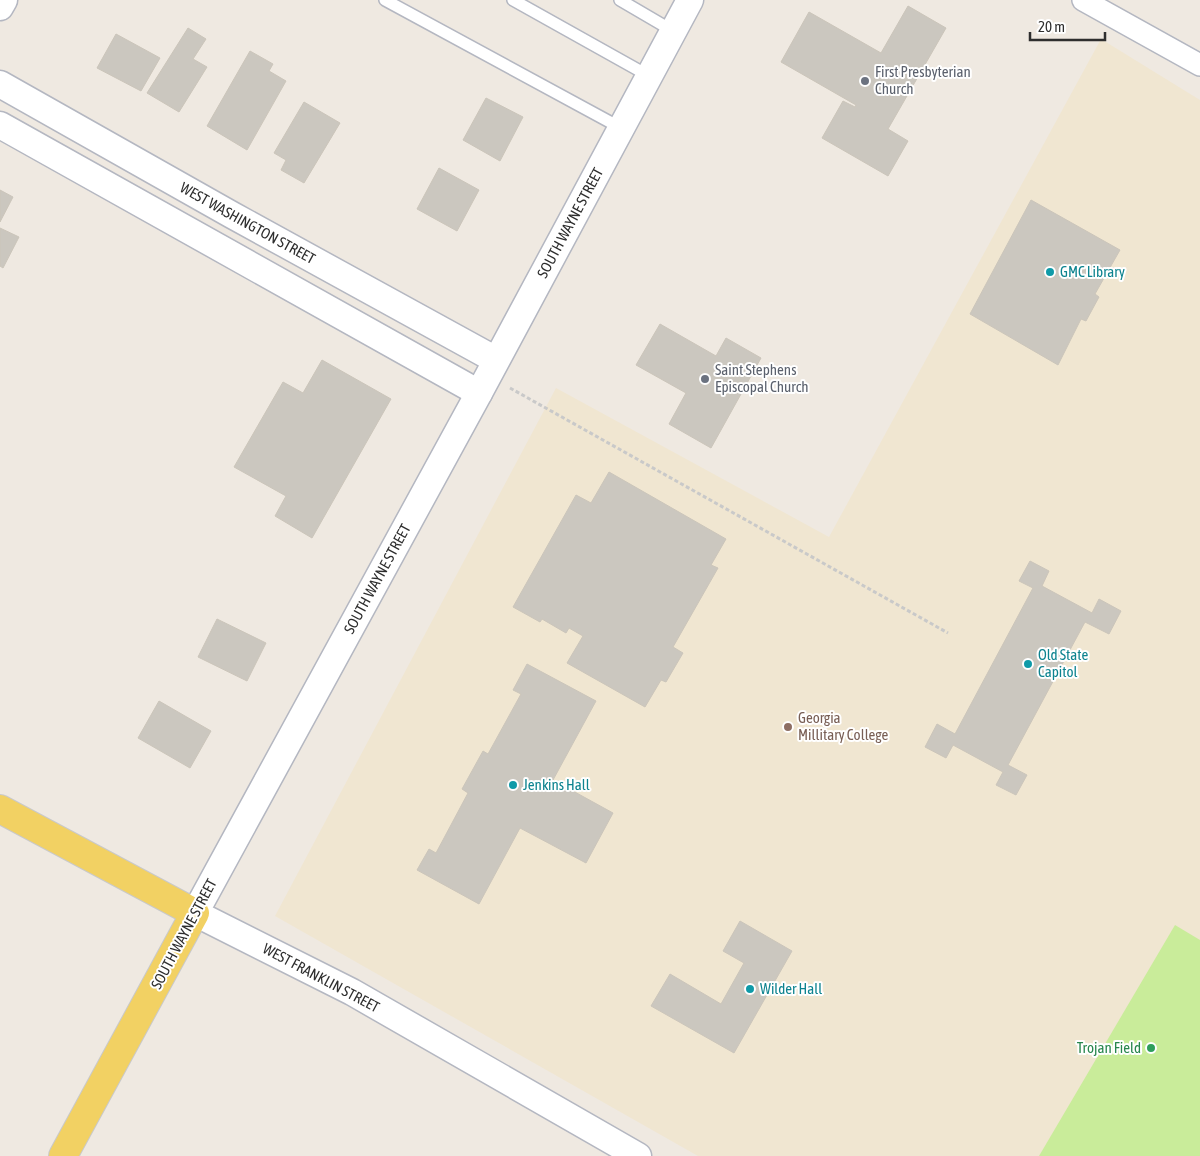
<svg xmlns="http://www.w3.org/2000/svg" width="1200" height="1156" font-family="'Asap Condensed',sans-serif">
<rect width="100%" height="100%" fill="#efe9e1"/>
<!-- education -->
<path fill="#f0e6d1" d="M1101 39 1200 100V1156H698L275 916 556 388 829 537Z"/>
<!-- pitch -->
<path fill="#c9ec9a" d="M1175 925 1200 940V1156H1039Z"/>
<!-- building -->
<path fill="#cbc7bf" stroke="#cbc5ba" d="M908 6 946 28 888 129 908 141 888 176 822 138 843 101 855 107 856 105 781 62 809 12 881 53Z
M188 28 206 39 193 59 207 67 179 112 147 93Z
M116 34 160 58 141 91 97 68Z
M250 51 273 64 269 71 286 81 247 150 207 126Z
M486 98 523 117 500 161 463 140Z
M304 102 340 123 304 183 281 170 286 160 274 153Z
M439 168 479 190 457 231 417 209Z
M0 190 13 197 0 222Z
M1031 200 1120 250 1095 294 1099 297 1086 321 1081 319 1058 365 970 314Z
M0 228 19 237 3 268 0 266Z
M660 324 716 356 726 338 761 358 711 448 669 424 686 393 636 365Z
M322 360 391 399 312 538 275 516 286 496 234 467 283 382 303 393Z
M609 472 726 539 711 565 718 568 673 647 683 653 666 682 661 680 645 707 567 663 583 636 569 628 566 633 542 619 540 622 513 607 576 495 591 503Z
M1030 561 1049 571 1042 586 1092 613 1099 599 1121 611 1109 634 1085 622 1008 765 1027 775 1016 795 996 785 1003 772 953 745 946 758 925 747 937 724 955 734 1033 588 1019 581Z
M217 619 266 643 247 681 198 657Z
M527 664 596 701 553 780 613 813 586 863 520 828 479 904 417 870 429 849 436 853 468 793 462 789 483 751 488 754 521 694 513 690Z
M159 701 211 731 190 768 138 738Z
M740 921 792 951 734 1053 651 1006 670 974 721 1004 744 963 723 951Z"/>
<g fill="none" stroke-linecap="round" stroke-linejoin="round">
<defs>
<path id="service" d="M385 0 621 128
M513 0 649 76
M620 0 673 31"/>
<path id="minor" d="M1083 0 1200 65"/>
<g id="tertiary">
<path d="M0 7 4 0"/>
<path id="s1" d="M0 84 232 215 496 360"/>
<path d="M0 125 479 393"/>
<path id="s2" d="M638 1156 352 992 195 913 479 393 690 0"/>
</g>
<path id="primary" d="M0 809 195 913 63 1156"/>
</defs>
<!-- service casing -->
<use href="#service" stroke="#b4b7c1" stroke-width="14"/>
<!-- minor casing -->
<use href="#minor" stroke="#b4b7c1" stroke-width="24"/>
<!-- tertiary casing -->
<use href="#tertiary" stroke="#b4b7c1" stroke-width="29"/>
<!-- primary casing -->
<use href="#primary" stroke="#c9c9c9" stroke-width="30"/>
<!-- path -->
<path stroke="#c9c9c9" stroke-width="3" stroke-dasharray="4 2.5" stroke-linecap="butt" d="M510 388 948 633"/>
<!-- service -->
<use href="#service" stroke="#fff" stroke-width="11"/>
<!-- minor -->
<use href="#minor" stroke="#fff" stroke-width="21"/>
<!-- tertiary -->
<use href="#tertiary" stroke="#fff" stroke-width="26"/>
<!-- primary -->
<use href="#primary" stroke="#f2d163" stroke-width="28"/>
</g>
<!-- markers -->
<g fill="#6b7280" stroke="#fff" stroke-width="2">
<circle cx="865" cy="81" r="5"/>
<circle cx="705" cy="379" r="5"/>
</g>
<g fill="#0f9aa8" stroke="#fff" stroke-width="2">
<circle cx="1050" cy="272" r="5"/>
<circle cx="1028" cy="664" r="5"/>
<circle cx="513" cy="785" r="5"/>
<circle cx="750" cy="989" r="5"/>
</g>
<circle fill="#8d6e63" stroke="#fff" stroke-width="2" cx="788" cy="727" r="5"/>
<circle fill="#2e9e5b" stroke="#fff" stroke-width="2" cx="1151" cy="1048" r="5"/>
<g text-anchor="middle" stroke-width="4" stroke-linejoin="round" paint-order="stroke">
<!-- worship labels -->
<g font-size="15" fill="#5b616d" stroke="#fff" text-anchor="start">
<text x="875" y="77">First Presbyterian<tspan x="875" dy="17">Church</tspan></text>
<text x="715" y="375">Saint Stephens<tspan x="715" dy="17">Episcopal Church</tspan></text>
</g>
<!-- street labels -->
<g font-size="15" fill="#2e2e2e" stroke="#fff">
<text dy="5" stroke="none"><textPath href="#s2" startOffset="1291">SOUTH WAYNE STREET</textPath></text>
<text dy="5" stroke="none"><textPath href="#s1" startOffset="284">WEST WASHINGTON STREET</textPath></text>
<text dy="5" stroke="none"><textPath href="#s2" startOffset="886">SOUTH WAYNE STREET</textPath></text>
<text transform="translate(184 934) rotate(-62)" y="5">SOUTH WAYNE STREET</text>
<text transform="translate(321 978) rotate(28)" y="5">WEST FRANKLIN STREET</text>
</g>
<!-- culture labels -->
<g font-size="15" fill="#0d838f" stroke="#fff" text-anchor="start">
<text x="1060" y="277">GMC Library</text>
<text x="1038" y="660">Old State<tspan x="1038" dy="17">Capitol</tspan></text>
<text x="523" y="790">Jenkins Hall</text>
<text x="760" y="994">Wilder Hall</text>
</g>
<!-- education labels -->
<g font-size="15" fill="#785e54" stroke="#fff" text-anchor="start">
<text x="798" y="723">Georgia<tspan x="798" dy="17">Millitary College</tspan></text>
</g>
<!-- leisure labels -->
<g font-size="15" fill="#27864d" stroke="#fff" text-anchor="end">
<text x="1141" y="1053">Trojan Field</text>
</g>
</g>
<!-- scale -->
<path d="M1030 32v8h75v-8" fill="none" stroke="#2e2e2e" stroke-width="2.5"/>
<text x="1038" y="32" font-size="15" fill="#2e2e2e" stroke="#ffffff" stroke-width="4" paint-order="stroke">20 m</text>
</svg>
